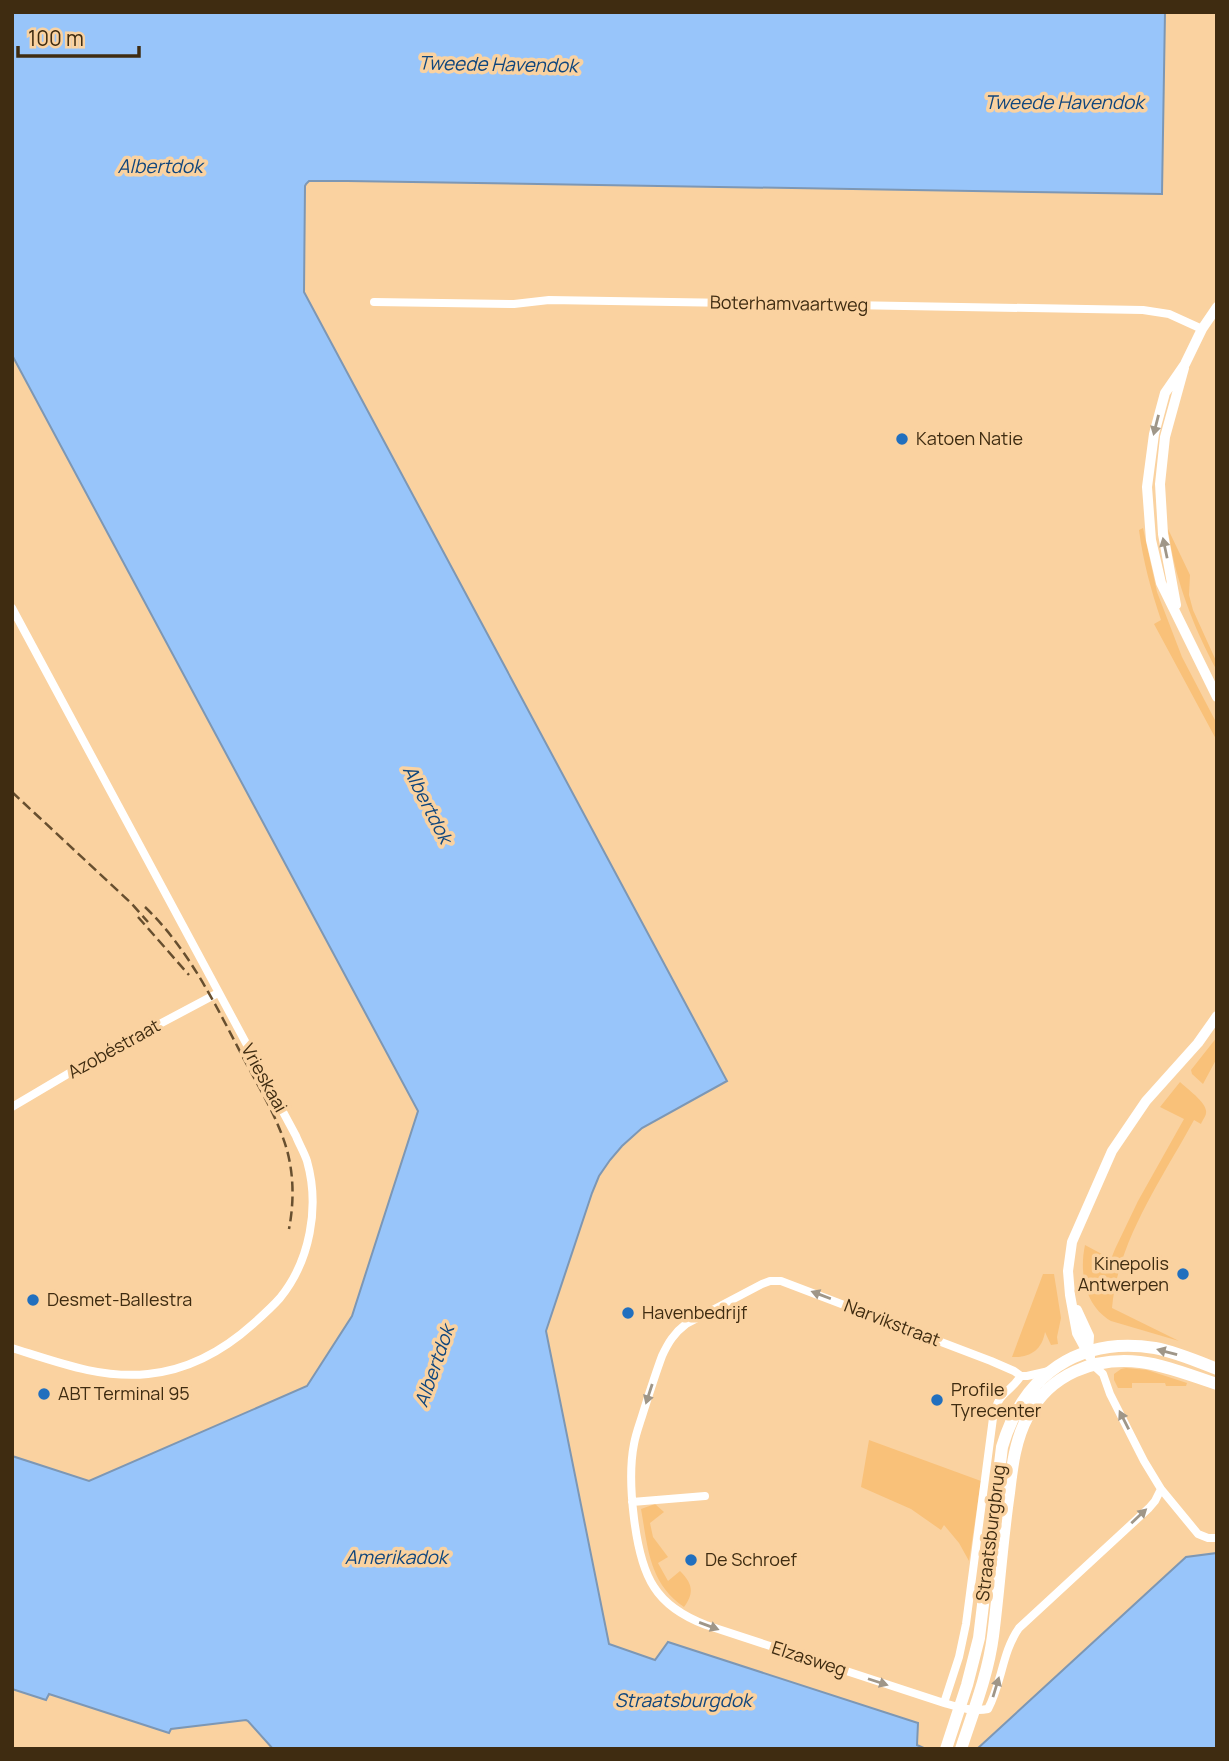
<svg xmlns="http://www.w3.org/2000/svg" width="1229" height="1761" font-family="Manrope,sans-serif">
<rect width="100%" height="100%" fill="#fad2a0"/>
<!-- green -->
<path fill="#f9c179" d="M1143 528 1157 592 1182 657 1217 724V741L1154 624 1161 620C1151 590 1143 561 1139 530Z
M1168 529 1190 575 1189 595 1193 610 1217 663V671C1193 626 1175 580 1168 529Z
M1217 1037V1058L1203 1084 1192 1074 1191 1070Z
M1180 1082C1187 1089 1208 1103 1206 1113 1206 1116 1202 1121 1201 1124L1194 1120C1162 1179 1118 1240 1112 1308L1179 1341 1111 1321C1085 1306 1079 1273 1085 1245L1111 1259 1115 1249 1138 1201 1184 1119 1160 1107Z
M1043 1274H1054L1061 1318 1057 1337 1058 1344 1051 1345 1045 1332C1042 1350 1030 1358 1012 1357Z
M1126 1368 1147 1370 1187 1383 1186 1386H1166L1165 1383H1132V1388H1118L1114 1380V1374L1121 1369Z
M869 1440 981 1481 969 1561 959 1543 944 1525 941 1530 911 1509 861 1487Z
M655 1504 664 1512 650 1523 653 1537 668 1557 658 1563 668 1581 680 1571C692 1583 695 1592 684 1607 649 1583 648 1548 641 1509Z"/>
<!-- water -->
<path fill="#98c5fa" stroke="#7d97b4" stroke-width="2" d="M12 12H1165L1162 194 347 181H309L306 184 305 186 304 292 727 1081 642 1128 622 1146 610 1160 599 1176 592 1193 546 1331 609 1644 655 1660 668 1642 918 1723 917 1745 926 1749H273L248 1721 246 1720 171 1729 169 1733 49 1694 46 1700 12 1689V1456L89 1481 307 1386 352 1316 418 1111 12 355Z
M1217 1553V1749H977L1186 1557Z"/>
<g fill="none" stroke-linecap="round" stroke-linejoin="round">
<!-- minor -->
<path stroke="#fff" stroke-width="8" d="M374 302 514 304 549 300 1143 310 1169 314 1202 329
M12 608 296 1136C299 1144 304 1152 307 1161 320 1207 310 1261 280 1298 272 1307 262 1316 253 1324 223 1351 188 1370 148 1374 101 1379 57 1362 12 1348
M12 1107 88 1062 218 993
M1092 1364 1103 1374 1110 1394 1144 1461 1161 1489 1198 1534 1208 1538H1217
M1021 1376 1014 1371 991 1361 781 1281H770L762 1284 686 1324C674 1333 668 1343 662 1356 655 1375 649 1394 643 1413 640 1423 636 1433 634 1444 627 1479 634 1557 654 1587 666 1606 685 1617 706 1625L944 1703C958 1707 973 1712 988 1709 1002 1683 1002 1652 1019 1628L1149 1508 1155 1501 1161 1489
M632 1502 705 1496
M944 1703 959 1657 966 1624 993 1418C999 1390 1007 1396 1021 1376H1027L1049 1371"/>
<!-- tertiary -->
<path stroke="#fff" stroke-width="10" d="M1217 307 1202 329 1185 364 1165 393 1154 434 1147 487 1151 540 1161 583 1217 697
M1176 605 1163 534 1160 484 1165 437 1184 368
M1077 1310 1089 1336 1088 1352
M1090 1357 1077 1333 1070 1295 1068 1271 1072 1242 1112 1151 1146 1101 1198 1043 1217 1016"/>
<!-- primary -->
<path stroke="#fff" stroke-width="12" d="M946 1749 967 1685 979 1638 1002 1447C1023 1375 1079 1336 1155 1348 1176 1352 1197 1361 1217 1369
M961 1749C973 1712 988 1675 993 1636 999 1589 1002 1541 1009 1493 1012 1467 1015 1440 1028 1416 1050 1374 1094 1357 1140 1362 1166 1365 1192 1376 1217 1384"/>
<!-- rail -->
<path stroke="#674f2f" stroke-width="2.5" stroke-dasharray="10 5" stroke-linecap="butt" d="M12 792 131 903 148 922
M145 907C190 950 217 1008 246 1063 261 1091 278 1119 287 1150 294 1176 294 1203 289 1229
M138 917 189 975"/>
</g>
<!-- one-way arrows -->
<defs><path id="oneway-solid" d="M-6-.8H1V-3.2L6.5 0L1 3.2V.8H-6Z" transform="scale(1.75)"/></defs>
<g fill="#9f9688">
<use href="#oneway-solid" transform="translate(1156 425) rotate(104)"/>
<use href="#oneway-solid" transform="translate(1165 548) rotate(-102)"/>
<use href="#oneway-solid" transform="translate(821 1295) rotate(-159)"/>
<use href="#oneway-solid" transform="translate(1167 1352) rotate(-165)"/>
<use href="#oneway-solid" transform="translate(649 1394) rotate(108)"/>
<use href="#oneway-solid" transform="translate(1124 1420) rotate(-117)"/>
<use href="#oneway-solid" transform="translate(1139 1516) rotate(-43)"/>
<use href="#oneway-solid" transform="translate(709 1626) rotate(20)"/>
<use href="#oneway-solid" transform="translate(878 1682) rotate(18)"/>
<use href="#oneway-solid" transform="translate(996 1687) rotate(-73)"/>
</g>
<!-- markers -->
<g fill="#216fbe" stroke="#fad2a0" stroke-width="2.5">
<circle cx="902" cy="439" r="7"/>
<circle cx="1183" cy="1274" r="7"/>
<circle cx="33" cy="1300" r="7"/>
<circle cx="628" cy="1313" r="7"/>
<circle cx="44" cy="1394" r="7"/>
<circle cx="937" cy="1400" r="7"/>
<circle cx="691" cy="1560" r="7"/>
</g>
<g text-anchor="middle" stroke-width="7" stroke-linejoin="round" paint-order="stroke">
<!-- street labels -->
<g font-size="18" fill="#3f2c11" stroke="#fad2a0">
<text transform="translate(789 304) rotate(1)" y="6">Boterhamvaartweg</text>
<text transform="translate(114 1049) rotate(-29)" y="6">Azobéstraat</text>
<text transform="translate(264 1078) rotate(61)" y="6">Vrieskaai</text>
<text transform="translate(892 1323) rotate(21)" y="6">Narvikstraat</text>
<text transform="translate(991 1533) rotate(-83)" y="6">Straatsburgbrug</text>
<text transform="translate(809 1659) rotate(18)" y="6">Elzasweg</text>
</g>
<!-- poi labels -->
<g font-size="18" fill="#3f2c11" stroke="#fad2a0" text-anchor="start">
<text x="916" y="445">Katoen Natie</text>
<text x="1169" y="1270" text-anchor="end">Kinepolis<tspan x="1169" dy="21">Antwerpen</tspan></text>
<text x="47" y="1306">Desmet-Ballestra</text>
<text x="642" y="1319">Havenbedrijf</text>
<text x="951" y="1396">Profile<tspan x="951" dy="21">Tyrecenter</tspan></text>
<text x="58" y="1400">ABT Terminal 95</text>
<text x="705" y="1566">De Schroef</text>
</g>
<!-- water labels -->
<g font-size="19" font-style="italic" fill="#10467d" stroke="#fad2a0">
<text transform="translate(498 64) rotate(1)" y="7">Tweede Havendok</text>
<text x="1064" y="109">Tweede Havendok</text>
<text x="160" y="173">Albertdok</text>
<text transform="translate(428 804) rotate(63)" y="7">Albertdok</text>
<text transform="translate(434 1366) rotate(-71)" y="7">Albertdok</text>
<text x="396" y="1564">Amerikadok</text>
<text x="683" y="1707">Straatsburgdok</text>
</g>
</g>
<!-- border -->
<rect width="1229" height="1761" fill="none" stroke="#3f2c11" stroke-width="28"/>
<!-- scale -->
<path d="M18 46v10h121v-10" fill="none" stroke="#3f2c11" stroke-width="3.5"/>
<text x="28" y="46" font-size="21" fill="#3f2c11" stroke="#fad2a0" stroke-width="5" paint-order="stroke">100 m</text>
</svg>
